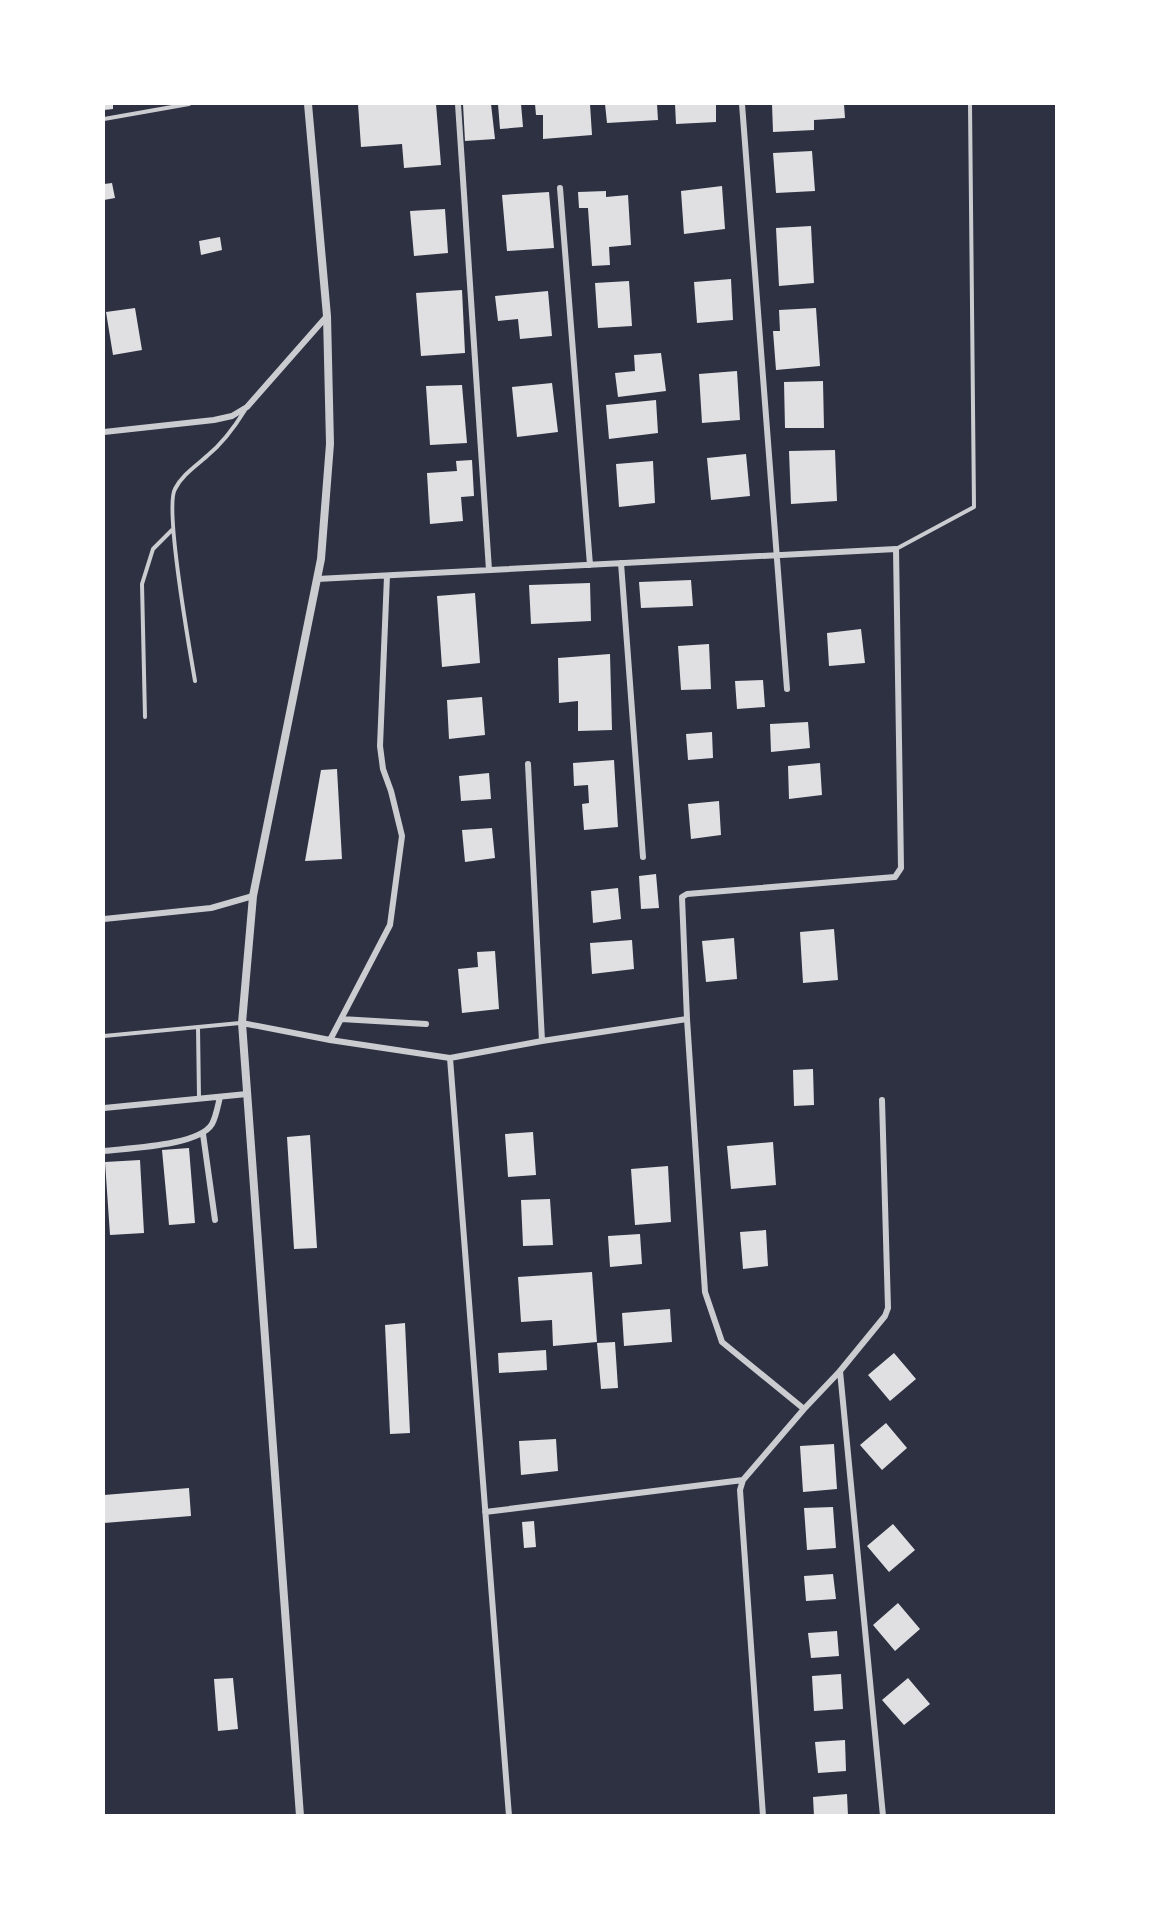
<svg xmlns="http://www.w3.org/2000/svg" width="1160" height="1919" font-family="'DejaVu Sans',sans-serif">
<rect width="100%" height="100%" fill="#2d3142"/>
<!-- building -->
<path fill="#e0e0e3" d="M104 104H113V109L104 110Z
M358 104H407V105L436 104 441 165 404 168 402 144 361 147Z
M463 104H491L495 139 465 141Z
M498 104H521L523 127 500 129Z
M535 104H590L592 135 543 139V115H536Z
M605 104H657L658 120 607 123Z
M675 104H716V122L676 124Z
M772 104H844L845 118 814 120V130L773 132Z
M812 151 815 191 776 193 773 153Z
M112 183 115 198 104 200V184Z
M722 186 725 229 684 234 681 191Z
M606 191V197L628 195 631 245 609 247 610 265 592 266 588 208H579L578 192Z
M549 192 554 248 507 251 502 195Z
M445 209 448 253 414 256 410 211Z
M811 226 814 283 779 286 776 228Z
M220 237 222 250 201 255 199 241Z
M731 279 733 320 697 323 694 282Z
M629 281 632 326 598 328 595 283Z
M462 290 465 353 421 356 416 293Z
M548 291 552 336 520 339 518 319 498 321 495 296Z
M135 308 142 350 113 355 106 312Z
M816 308 820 366 776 370 773 331H780L779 310Z
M661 353 666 391 618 397 615 373 635 371 634 355Z
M737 371 740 420 702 423 699 374Z
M823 381 824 428H785L784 382Z
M552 383 558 432 517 437 512 387Z
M462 385 467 443 430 445 426 386Z
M656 400 658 433 609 439 606 405Z
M835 450 837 501 791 504 789 451Z
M746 454 750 496 711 500 707 458Z
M472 460 474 496 461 497 463 521 430 524 427 473 457 471 456 461Z
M653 461 655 503 619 507 616 464Z
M691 580 693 606 641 608 639 582Z
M590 583 591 621 531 624 529 585Z
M475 593 480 663 442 667 437 596Z
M861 629 865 663 829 666 827 633Z
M709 644 711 689 681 690 678 646Z
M610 654 612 730 578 731V701L559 703 558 658Z
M763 680 765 707 737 709 735 681Z
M482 697 485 735 449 739 447 700Z
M808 722 810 748 771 752 770 724Z
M712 732 713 758 688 760 686 734Z
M614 760 618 827 584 830 582 804 589 803 588 785 574 786 573 763Z
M820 763 822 795 789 799 788 766Z
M337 769 342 859 305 861 321 770Z
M489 773 491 799 461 801 459 776Z
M719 801 721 835 691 839 688 804Z
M492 828 495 858 465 862 462 830Z
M656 874 659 908 641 909 639 876Z
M618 888 621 919 593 923 591 891Z
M834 929 838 980 803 983 800 932Z
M734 938 737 979 706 982 702 941Z
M632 940 634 969 592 974 590 943Z
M495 951 499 1009 462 1013 458 969 478 967 477 952Z
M813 1069 814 1105 794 1106 793 1070Z
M533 1132 536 1175 508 1177 505 1134Z
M310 1135 317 1248 294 1249 287 1137Z
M773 1142 776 1185 731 1189 727 1146Z
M189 1148 195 1223 169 1225 162 1150Z
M140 1160 144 1233 110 1235 105 1162Z
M668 1166 671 1222 635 1225 631 1169Z
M550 1199 553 1245 523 1246 521 1200Z
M766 1230 768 1266 743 1269 740 1232Z
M640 1234 642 1264 610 1267 608 1236Z
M592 1272 597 1342 553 1346 552 1320 521 1322 518 1277Z
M670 1309 672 1342 624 1346 622 1313Z
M405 1323 410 1433 390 1434 385 1325Z
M615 1342 618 1388 601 1389 597 1343Z
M546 1350 547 1370 499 1373 498 1353Z
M894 1353 916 1379 890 1401 868 1375Z
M886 1423 907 1448 882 1470 860 1445Z
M556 1439 558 1471 521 1475 519 1441Z
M834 1444 837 1489 803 1492 800 1446Z
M189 1488 191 1516 104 1523V1495Z
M833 1507 836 1548 807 1550 804 1508Z
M534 1521 536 1547 524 1548 522 1522Z
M893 1524 915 1550 889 1572 867 1546Z
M833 1574 836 1599 806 1601 804 1576Z
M898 1603 920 1629 895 1651 873 1625Z
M837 1631 839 1656 811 1658 808 1633Z
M841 1674 843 1709 814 1711 812 1676Z
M233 1678 238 1729 218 1731 214 1679Z
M908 1678 930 1704 904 1725 882 1700Z
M845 1740 846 1771 818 1773 815 1742Z
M847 1794 848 1816H814L813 1797Z"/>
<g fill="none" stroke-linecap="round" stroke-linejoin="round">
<!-- service -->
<path stroke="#caccd0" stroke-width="4" d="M104 119 189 104
M896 549 974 507 970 104
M195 681C190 651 164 508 175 489 182 475 196 466 207 456 223 443 234 428 245 410
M145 717 142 584 153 549 172 530
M198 1027 199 1098
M104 1036 240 1023"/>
<!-- minor -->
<path stroke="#caccd0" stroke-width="6" d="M458 104 489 570
M742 104 787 689
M560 188 590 565
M104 432 214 420 232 416 247 407 327 316
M621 563 643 857
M317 579 896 549 901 868 895 877 687 894 682 897 687 1019
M528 764 542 1041
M104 919 211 908 253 896
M341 1019 426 1024
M242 1023 330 1040 450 1058 542 1041 687 1019 705 1292 722 1342 804 1409 840 1371 885 1316 888 1308 882 1100
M330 1040 390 925 402 836 391 791 383 769 380 746 387 576
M450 1058 509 1816
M104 1108 247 1094
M203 1134 215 1220
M104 1151C128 1148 199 1146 212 1124 216 1117 218 1105 220 1097
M840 1371 883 1816
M743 1480 740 1490 763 1816
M485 1512 743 1480 804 1409"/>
<!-- tertiary -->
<path stroke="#caccd0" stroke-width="8" d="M300 1816 242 1023 253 896 321 559 330 444 327 316 308 104"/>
</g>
<!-- border -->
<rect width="1160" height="1919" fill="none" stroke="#ffffff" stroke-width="210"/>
</svg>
